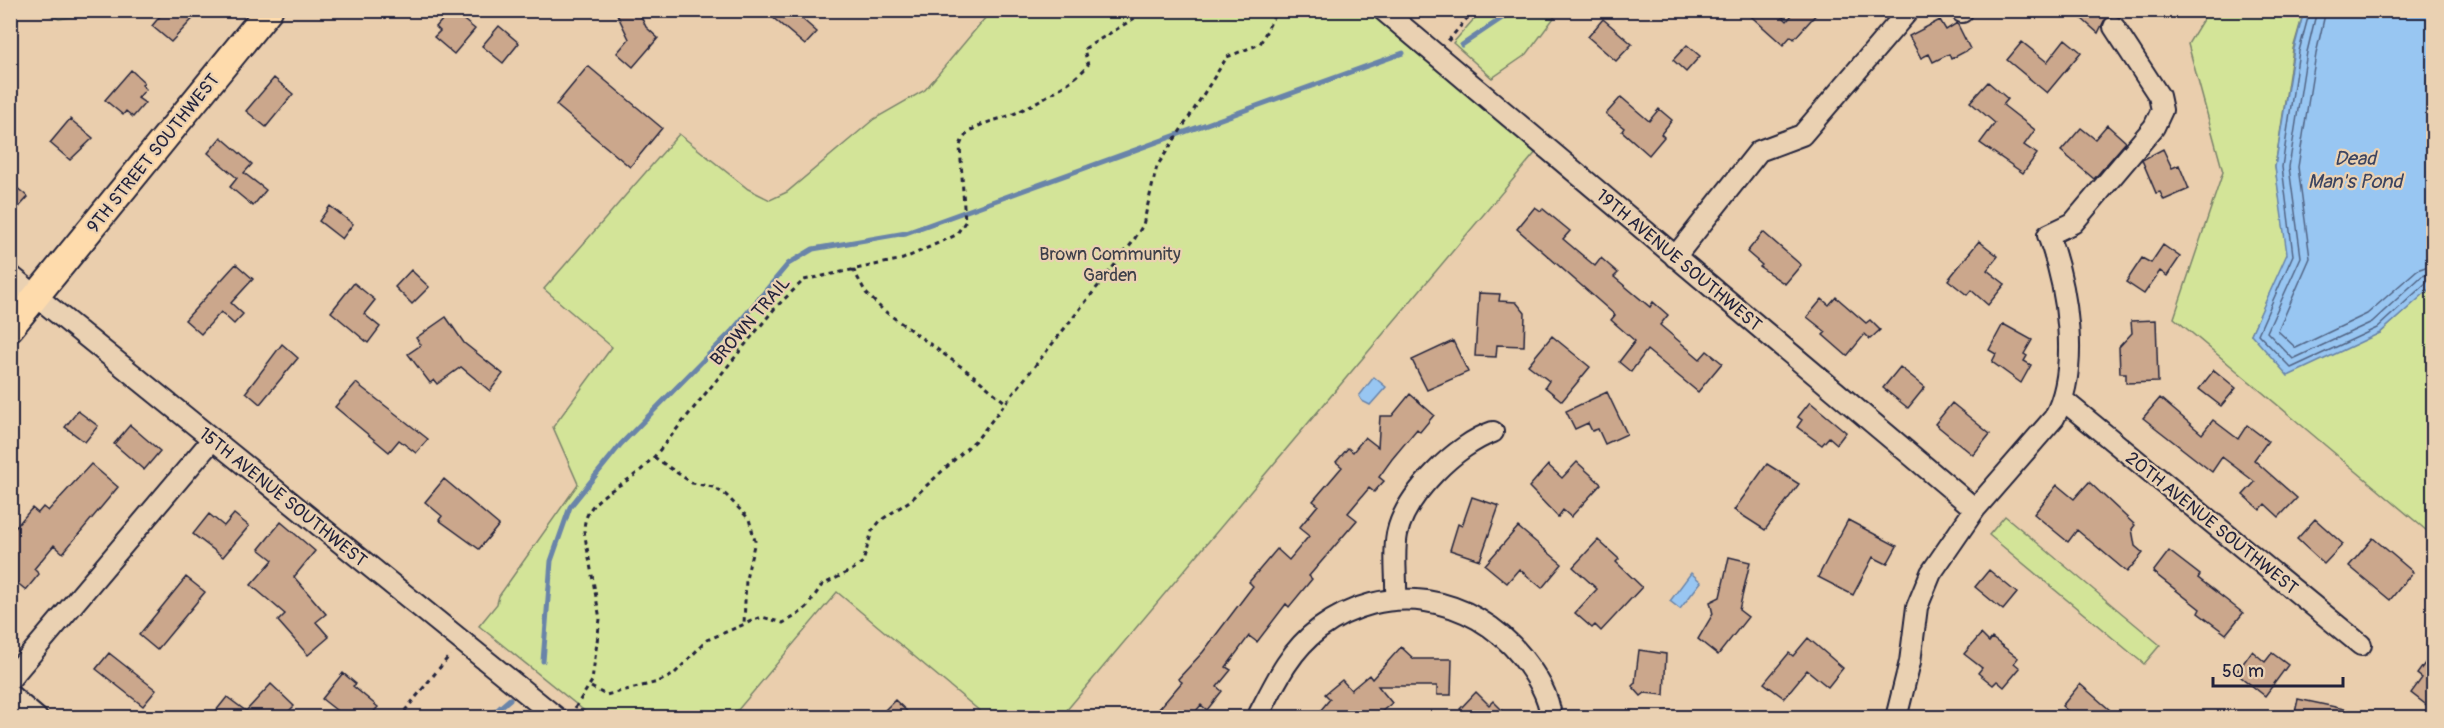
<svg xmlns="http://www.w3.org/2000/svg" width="2444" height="728" font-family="Pangolin,sans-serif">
<rect width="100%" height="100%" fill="#eacead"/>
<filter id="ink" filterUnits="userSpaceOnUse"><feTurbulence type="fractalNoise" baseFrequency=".0167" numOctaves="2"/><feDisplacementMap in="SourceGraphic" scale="12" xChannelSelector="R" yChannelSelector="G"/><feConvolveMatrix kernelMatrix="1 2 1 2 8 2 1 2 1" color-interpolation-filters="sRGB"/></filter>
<g filter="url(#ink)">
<!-- green -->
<path fill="#d3e498" stroke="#7a836a" stroke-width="1.5" d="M1383 10 1542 145 1061 717H987L837 592 732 717H592L479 626 497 604 499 596 578 484 553 427 612 347 544 289 679 134 748 189 770 200 787 192 874 119 925 90 991 11Z
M41 11H110L59 19Z
M1481 11V10L1559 11 1527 54 1492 78 1453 43Z
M2208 11H2304L2293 49 2275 167 2288 254 2251 334 2380 333 2433 285V536L2174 318 2223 172 2188 44Z
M2005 516 2160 645 2144 664 1989 535Z"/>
<!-- water -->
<path fill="#98c6f2" stroke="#6984a9" stroke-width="1.5" d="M2304 11H2433L2434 285 2380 333 2288 376 2251 334 2287 254 2275 167 2294 49Z
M1374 377 1386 387 1370 405 1362 401 1359 396Z
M1691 573 1701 582 1680 609 1670 601Z"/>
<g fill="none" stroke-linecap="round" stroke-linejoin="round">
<!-- shore -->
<path stroke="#516484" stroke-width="1.5" d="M2310 10 2299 51 2282 167 2293 255 2258 334 2291 368 2377 328 2427 282 2434 281
M2317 10 2307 52 2289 167 2301 257 2267 332 2293 359 2372 322 2422 276 2434 273
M2326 10 2316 54 2298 167 2310 258 2278 331 2296 348 2367 314 2417 270 2434 264"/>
<!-- stream -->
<path stroke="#6984a9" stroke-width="5" d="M1462 45 1514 10
M543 661 551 561 570 507 621 444 731 332 788 264 813 249 906 233 1403 53
M488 718 510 699"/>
</g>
<!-- building -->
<path fill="#cba78c" stroke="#22223b" stroke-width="1.5" d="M165 10H201L171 42 152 26Z
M451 10 475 29 454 54 434 37 440 31 436 27Z
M615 10H638L646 27 658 38 633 67 617 53 629 39Z
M764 10H792L817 32 805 45Z
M1744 10H1776L1787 21 1796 10H1820L1794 39 1791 36 1783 45Z
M2089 10H2116L2104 21 2098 33 2082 19Z
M1603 19 1632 44 1616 61 1588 37Z
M1940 20 1946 30 1957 23 1970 49 1951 59 1949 54 1933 62 1929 54 1921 58 1909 36Z
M499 26 519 43 503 63 482 46Z
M2065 39 2081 52 2047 93 2007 60 2022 42 2047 62Z
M1687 45 1700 56 1686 72 1673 60Z
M588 66 662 128 630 167 556 105Z
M131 70 144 82 142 85 146 89 138 98 145 103 133 117 126 111 123 115 105 100Z
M274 78 293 94 266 127 246 111Z
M1988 82 2008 99 2003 105 2035 130 2024 145 2037 154 2023 173 1980 143 1995 123 1970 102Z
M1621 97 1649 121 1659 109 1672 120 1661 134 1664 137 1649 155 1622 131 1624 128 1606 114Z
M70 119 93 138 70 160 50 143Z
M2107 125 2126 142 2094 179 2061 151 2081 128 2095 139Z
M221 137 252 164 244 173 266 190 253 206 230 187 237 178 208 153Z
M2163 149 2172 168 2179 165 2189 189 2164 200 2160 192 2156 193 2142 160Z
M10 182 28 197 10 217Z
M330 206 353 224 342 239 319 221Z
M1535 207 1541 211 1543 209 1570 231 1563 239 1595 266 1601 258 1618 273 1614 277 1650 307 1653 302 1668 315 1660 325 1700 359 1707 351 1722 363 1698 392 1647 350 1631 372 1619 362 1635 341 1611 320 1615 315 1517 229Z
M1763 232 1801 265 1785 284 1760 267 1762 265 1747 252Z
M1979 241 1998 256 1987 270 2005 284 1988 305 1971 290 1967 295 1948 280Z
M2163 245 2180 257 2167 276 2160 271 2144 294 2126 282 2142 258 2151 263Z
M236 264 253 279 231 303 243 314 234 324 221 312 201 334 185 320Z
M411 270 429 287 412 304 395 287Z
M354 283 375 300 364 314 380 327 368 343 331 312Z
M1479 293 1500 294 1499 301 1516 302 1525 313 1524 346 1497 345 1496 357 1475 356Z
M1836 297 1866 323 1870 320 1880 330 1870 339 1865 334 1847 356 1823 335 1826 332 1807 317 1822 299 1829 305Z
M446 317 464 343 503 374 490 391 461 367 437 384 434 380 430 383 408 354 421 345 416 338Z
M2156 320 2158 382 2126 383V373H2120L2119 347 2132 333 2131 321Z
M2003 324 2032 340 2024 354 2027 356 2024 361 2031 365 2021 383 1992 362 1996 354 1989 350Z
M1552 336 1590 367 1562 401 1545 387 1549 381 1528 365Z
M1453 341 1468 372 1427 390 1412 360Z
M282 344 298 358 260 404 246 392Z
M1900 367 1925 387 1908 408 1883 388Z
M2214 370 2236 388 2221 406 2199 389Z
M356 383 428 439 416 453 399 440 389 452 335 407Z
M1607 392 1627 434 1605 444 1598 429 1592 431 1588 423 1575 429 1566 411Z
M1410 394 1434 415 1420 432 1417 429 1392 459 1379 477 1384 481 1374 492 1369 488 1348 513 1357 520 1309 576 1312 579 1289 607 1286 604 1257 642 1249 636 1226 667 1231 670 1217 687 1222 691 1207 710 1201 705 1191 717H1152L1182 682 1178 679 1203 652 1253 586 1249 582 1277 549 1289 560 1309 536 1299 528 1318 505 1313 501 1342 467 1336 462 1348 448 1353 452 1365 437 1378 447 1380 416H1392Z
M2160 398 2202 434 2213 420 2238 439 2247 425 2268 441 2254 460 2297 498 2279 517 2265 504 2260 510 2243 495 2255 482 2222 457 2212 472 2143 418Z
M1810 402 1846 432 1837 444 1829 437 1822 445 1797 427 1802 420 1798 417Z
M1952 403 1990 434 1973 455 1935 424Z
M78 411 98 426 85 442 65 427Z
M130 425 160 451 144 470 114 444Z
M1577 462 1601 484 1571 517 1563 510 1558 517 1529 487 1548 465 1562 478Z
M91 464 118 487 63 553 54 545 34 569 39 574 26 590 10 577V534L32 508 38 513 43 507 48 511Z
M1767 464 1799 484 1765 530 1734 510Z
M444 479 499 525 479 549 439 520 442 516 425 502Z
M2089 482 2135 525 2132 529 2135 546 2143 553 2127 572 2077 530 2068 542 2034 514 2057 485 2074 499Z
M1472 497 1499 506 1480 560 1450 550 1458 524 1462 526Z
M209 514 224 526 234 514 249 526 223 557 193 534Z
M2315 519 2343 544 2324 564 2297 539Z
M1848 520 1897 546 1887 564 1873 557 1853 595 1818 577Z
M281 522 315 551 294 577 326 614 316 622 329 637 308 655 278 621 285 614 251 585 273 560 259 549Z
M1518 527 1562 564 1542 588 1519 569 1507 583 1485 565Z
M2373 538 2413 572 2390 600 2349 566Z
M1598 540 1619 559 1616 562 1642 587 1601 631 1595 625 1592 628 1575 613 1597 589 1573 567Z
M2169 551 2200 575 2198 578 2243 613 2226 634 2198 613 2200 609 2153 572Z
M1729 557 1750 562 1739 610 1748 617 1718 655 1698 639 1713 614 1710 602 1720 597Z
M1989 570 2017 593 2003 610 1975 587Z
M186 577 205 592 157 650 139 635Z
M1981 634 1989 642 1992 638 2018 658 2014 663 2020 668 2004 687 1997 681 1993 685 1978 673 1982 668 1964 654Z
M1808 638 1843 668 1828 687 1807 670 1784 698 1764 683 1789 653 1793 656Z
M1401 647 1414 659H1452L1451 695H1437V686H1378L1392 703 1375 717H1315L1330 699 1325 694 1342 680 1351 690 1369 675 1372 679Z
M1639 650 1666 654 1664 695 1645 693 1641 696 1632 686 1635 683Z
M2252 651 2265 662 2272 653 2288 665 2265 696 2236 673Z
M2433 652V710L2411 693 2422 678 2417 674Z
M109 653 156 690 143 706 96 669Z
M343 673 356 684 353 686 378 707 369 717H345L322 699Z
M271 684 294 706 283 717H211L227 697 246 711Z
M2080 684 2118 717H2075L2062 706Z
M1476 692 1489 705 1493 701 1509 717H1469L1460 709Z
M2298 699 2354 711 2353 717H2294Z
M895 700 913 717H878Z"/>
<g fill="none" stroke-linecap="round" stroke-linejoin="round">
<defs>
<path id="minor" d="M1383 10 1975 509
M1961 10 1962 12
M1675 257 1759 151 1802 135 1909 10
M10 275 557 718
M2063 400 2361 645
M1396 599C1397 577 1393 555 1397 534 1405 495 1457 444 1493 432
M10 679 212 440
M10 695 37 718
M1257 718C1274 685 1289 651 1319 629 1385 580 1471 594 1522 657 1536 675 1549 695 1551 718
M1896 718 1910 662 1917 607 1931 573 1975 509 2054 418C2081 368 2067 286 2048 235L2073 223 2154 127 2162 110 2159 96 2114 27"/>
<path id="major" d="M10 328 269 10"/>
</defs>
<!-- minor casing -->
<use href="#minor" stroke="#22223b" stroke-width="24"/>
<!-- major casing -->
<use href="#major" stroke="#22223b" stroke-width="30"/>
<!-- path -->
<path stroke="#22223b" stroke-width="3" stroke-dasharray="4.5 4.5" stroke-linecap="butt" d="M1448 41 1474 10
M853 269 866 293 883 310 974 376 1006 403
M654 457 692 483 713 487 726 495 749 519 755 541 746 579 744 624
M591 687 606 695 658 682 673 675 707 640 754 620 762 617 783 623 796 616 807 607 822 585 852 570 863 562 872 531 881 520 911 500 978 438 1132 243 1143 225 1157 166 1186 122 1227 57 1260 44 1277 10
M575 708 592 681 600 619 584 531C584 500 615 490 636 474 643 469 648 462 654 457L775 308 804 280 903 259 956 235 965 222 960 146C967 122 998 122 1018 112 1035 103 1077 81 1088 65L1084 49 1148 10
M399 718 450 655"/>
<!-- minor -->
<use href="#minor" stroke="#ead1b2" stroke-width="20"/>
<!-- major -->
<use href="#major" stroke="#fedbac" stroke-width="26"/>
</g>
</g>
<g text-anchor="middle" stroke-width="4.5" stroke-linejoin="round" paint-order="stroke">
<!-- street labels -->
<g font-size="18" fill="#22223b" stroke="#ead1b2">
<text transform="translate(153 153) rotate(-51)" y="6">9TH STREET SOUTHWEST</text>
<text transform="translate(1679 260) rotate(40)" y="6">19TH AVENUE SOUTHWEST</text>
<text transform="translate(750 321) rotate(-49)" y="6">BROWN TRAIL</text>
<text transform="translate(283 497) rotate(39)" y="6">15TH AVENUE SOUTHWEST</text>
<text transform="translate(2212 523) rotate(39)" y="6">20TH AVENUE SOUTHWEST</text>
</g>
<!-- park labels -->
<g font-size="18" fill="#3d3f49" stroke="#ead1b2">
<text x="1110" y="260">Brown Community<tspan x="1110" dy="21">Garden</tspan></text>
</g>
<!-- water labels -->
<g font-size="20" font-style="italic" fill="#3a4360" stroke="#ead1b2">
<text x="2355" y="165">Dead<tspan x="2355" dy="23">Man's Pond</tspan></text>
</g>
</g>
<!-- margin -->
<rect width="2444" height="728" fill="none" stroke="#ead1b2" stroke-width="36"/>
<rect x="18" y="18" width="2408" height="692" fill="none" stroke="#22223b" stroke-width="2" filter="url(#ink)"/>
<!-- scale -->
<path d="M2213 677v9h130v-9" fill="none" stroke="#22223b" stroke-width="3"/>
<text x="2222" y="677" font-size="18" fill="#22223b" stroke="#ead1b2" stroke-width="4.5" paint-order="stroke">50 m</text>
</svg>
